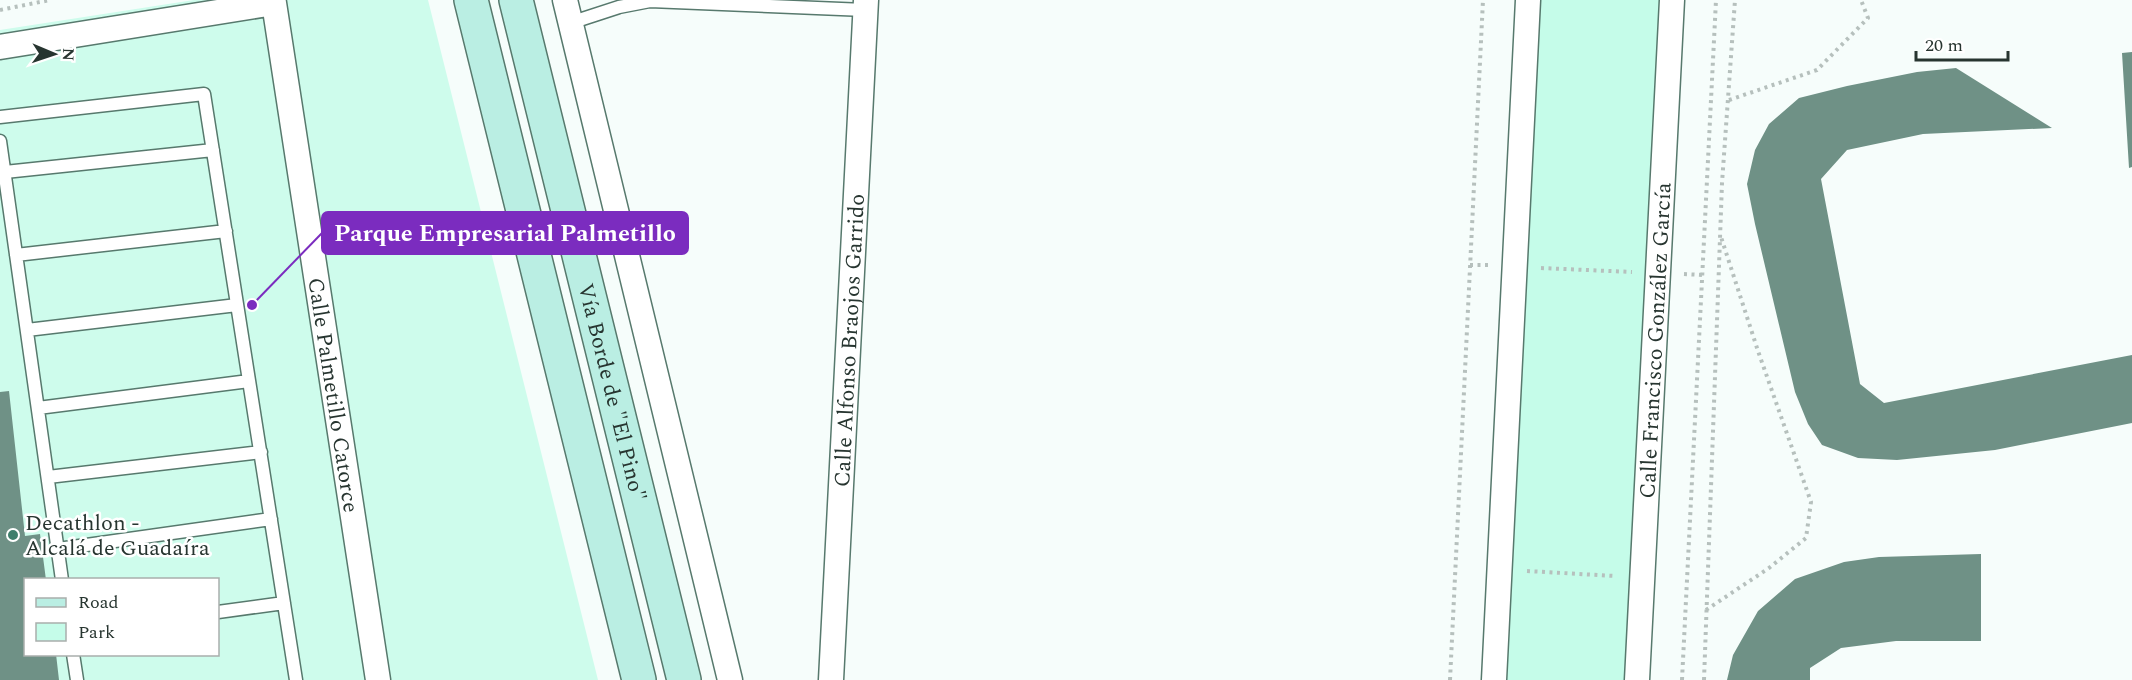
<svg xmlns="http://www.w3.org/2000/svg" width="2132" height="680" font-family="Spectral,serif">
<rect width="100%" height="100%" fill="#f6fdfb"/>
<!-- built -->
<path fill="#cefcec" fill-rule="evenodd" d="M194 0H428L598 680H0V30ZM26 580H218V654H26Z"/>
<!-- green -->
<path fill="#c5fce9" d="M1528 0H1673L1637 680H1494Z"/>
<!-- building -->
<path fill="#6f9186" d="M2132 52V167L2129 168 2122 53Z
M1956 68 2052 128 1923 134 1847 150 1821 179 1860 384 1884 403 2132 355V423L1995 450 1897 460 1858 458 1822 445 1808 424 1795 392 1755 224 1747 184 1755 150 1769 124 1799 98 1847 86 1917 72Z
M9 391 25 536 40 534 46 580H26V654H56L59 680H0V392Z
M1981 554V641H1896L1841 648 1810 668V680H1727L1733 655 1758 611 1795 579 1844 562 1879 557Z"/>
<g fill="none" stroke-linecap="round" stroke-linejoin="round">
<defs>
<path id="service" d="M570 23 619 7 650 1 865 10
M0 117 204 94 296 680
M0 141 62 580
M5 172 213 150
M16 255 226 231
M27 330 237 305
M38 408 249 381
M48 477 261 452
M58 549 271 519
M218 612 284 603
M73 654 77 680"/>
<g id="minor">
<path d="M565 0 730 680"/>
<path id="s1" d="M0 47 274 3 378 680"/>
<path id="s2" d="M831 680 866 0"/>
<path d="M1494 680 1528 0"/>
<path id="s3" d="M1637 680 1672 0"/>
</g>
<g id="secondary">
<path d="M471 0 639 680"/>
<path id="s4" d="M516 0 684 680"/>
</g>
</defs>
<!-- service casing -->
<use href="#service" stroke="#57796d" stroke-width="15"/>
<!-- minor casing -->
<use href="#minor" stroke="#57796d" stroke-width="27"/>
<!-- secondary casing -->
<use href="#secondary" stroke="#57796d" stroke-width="36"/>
<!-- path -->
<path stroke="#b6c0bd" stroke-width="4" stroke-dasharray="3 4.5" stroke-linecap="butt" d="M0 10 50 0
M1729 100 1817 70 1868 18 1861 0
M1470 265H1488
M1541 268 1632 272
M1684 274 1702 275
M1527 571 1615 576
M1706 610 1769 568 1806 538 1811 502 1758 351 1721 237
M1450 680 1483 0
M1682 680 1716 0
M1704 680 1722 183 1735 0"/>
<!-- service -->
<use href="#service" stroke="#fff" stroke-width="12"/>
<!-- minor -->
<use href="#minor" stroke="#fff" stroke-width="24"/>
<!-- secondary -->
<use href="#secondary" stroke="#baeee3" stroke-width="33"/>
</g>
<!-- markers -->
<circle fill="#3f7f6c" stroke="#fff" stroke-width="2" cx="13" cy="535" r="6"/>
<g text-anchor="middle" stroke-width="5" stroke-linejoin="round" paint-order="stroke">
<!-- street labels -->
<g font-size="22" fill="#273530" stroke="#fff">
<text dy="8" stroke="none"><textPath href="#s2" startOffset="340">Calle Alfonso Braojos Garrido</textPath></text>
<text dy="8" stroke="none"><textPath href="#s3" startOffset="340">Calle Francisco González García</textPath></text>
<text dy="8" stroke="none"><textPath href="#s4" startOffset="404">Vía Borde de "El Pino"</textPath></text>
<text dy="8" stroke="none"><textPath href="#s1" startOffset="674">Calle Palmetillo Catorce</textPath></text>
</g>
<!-- poi labels -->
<g font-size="22" fill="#273530" stroke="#fff" text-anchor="start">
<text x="25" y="530">Decathlon -<tspan x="25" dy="25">Alcalá de Guadaíra</tspan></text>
</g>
</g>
<!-- callouts -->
<path fill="none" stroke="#7b2cbf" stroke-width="2" d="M252 305L322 233"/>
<circle fill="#7b2cbf" stroke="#fff" stroke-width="2" cx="252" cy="305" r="6"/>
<rect fill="#7b2cbf" stroke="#7b2cbf" stroke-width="2" x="322" y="212" width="366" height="42" rx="6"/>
<g font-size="24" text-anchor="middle" font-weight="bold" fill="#fff">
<text x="505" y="241">Parque Empresarial Palmetillo</text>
</g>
<!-- legend -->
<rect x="24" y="578" width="195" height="78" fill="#ffffff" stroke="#a9aeac" stroke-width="1.5"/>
<rect x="36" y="598" width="30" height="9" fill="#baeee3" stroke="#a9aeac" stroke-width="1.5"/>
<text x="78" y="608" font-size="18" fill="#273530">Road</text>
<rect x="36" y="623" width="30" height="18" fill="#c5fce9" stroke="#a9aeac" stroke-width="1.5"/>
<text x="78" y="638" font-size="18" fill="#273530">Park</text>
<!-- north arrow -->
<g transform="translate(54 54) rotate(92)" stroke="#ffffff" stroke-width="4.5" paint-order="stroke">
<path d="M0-4.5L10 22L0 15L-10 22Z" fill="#273530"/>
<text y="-9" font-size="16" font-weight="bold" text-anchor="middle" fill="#273530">N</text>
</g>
<!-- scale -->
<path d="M1916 51v9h92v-9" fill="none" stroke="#273530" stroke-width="3"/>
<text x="1925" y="51" font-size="18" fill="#273530" stroke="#ffffff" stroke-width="4.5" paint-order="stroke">20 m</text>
</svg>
